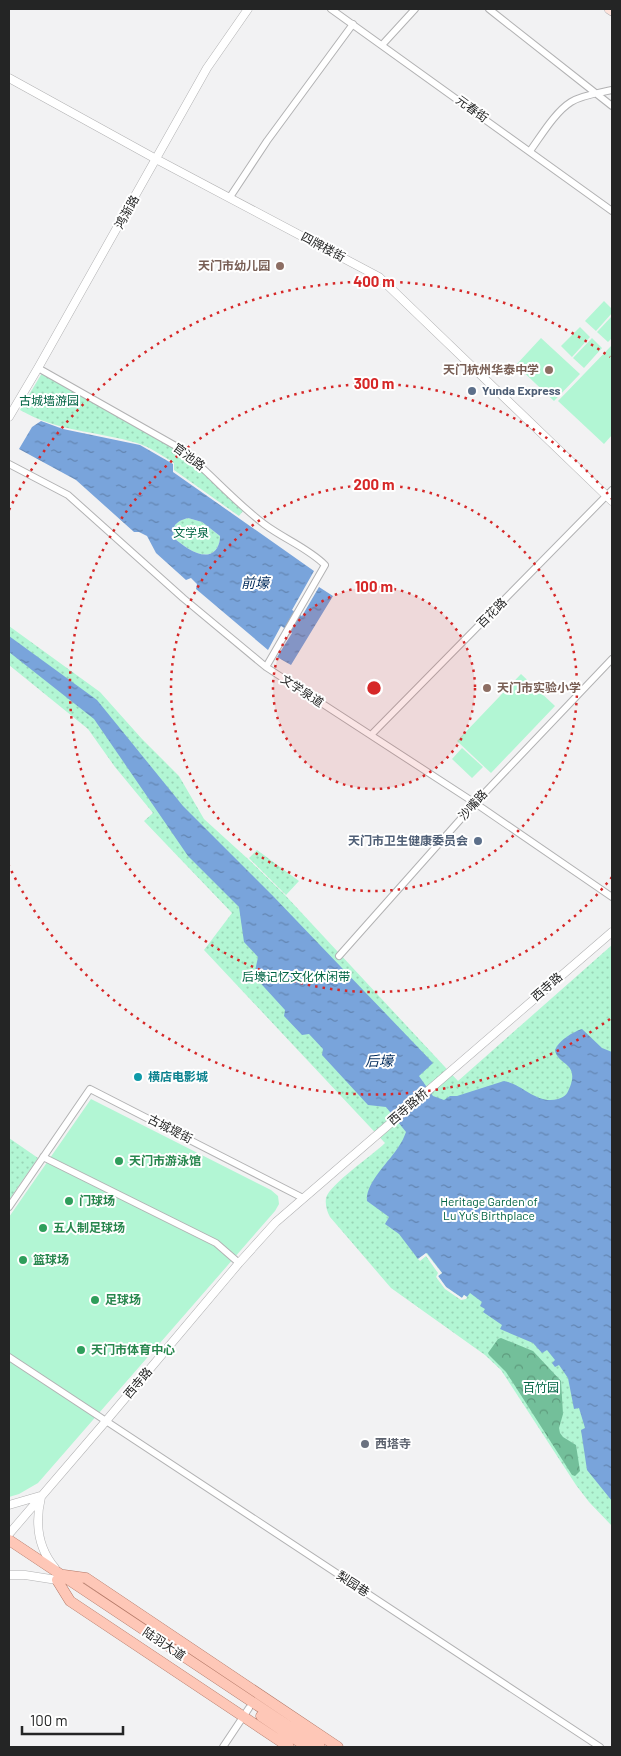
<svg xmlns="http://www.w3.org/2000/svg" width="621" height="1756" font-family="Barlow,'Noto Sans SC',sans-serif">
<defs>
<pattern id="grass-dots" width="8" height="8" patternUnits="userSpaceOnUse" patternTransform="scale(1.25)"><rect width="8" height="8" fill="#b2f6d4"/><path d="M2 2h.1M6 6h.1" fill="none" stroke="#99d3b6" stroke-width="1.8" stroke-linecap="round"/></pattern>
<pattern id="forest-crowns" width="20" height="18" patternUnits="userSpaceOnUse" patternTransform="scale(1.25)"><rect width="20" height="18" fill="#73bf9a"/><path d="M2 6a3 3 0 1 1 6 0M12 15a3 3 0 1 1 6 0" fill="none" stroke="#5e9b7d"/></pattern>
<pattern id="water-ripples" width="26" height="14" patternUnits="userSpaceOnUse" patternTransform="scale(1.25)"><rect width="26" height="14" fill="#79a4db"/><path d="M2 4q2-2 4 0t4 0M15 11q2-2 4 0t4 0" fill="none" stroke="#6385b1"/></pattern>
</defs>
<rect width="100%" height="100%" fill="#f2f2f3"/>
<!-- grass -->
<path fill="url(#grass-dots)" d="M42 373 182 453 243 511 239 516 174 470V463C163 456 150 447 137 443 97 431 58 432 20 410Z
M188 518 202 522 220 536C220 541 219 544 217 548 207 564 185 547 175 539 170 527 176 521 188 518Z
M9 626 100 692 142 739 179 776 204 819 248 859 285 895 458 1081 612 945V1526L589 1502 576 1485 501 1370 485 1355 391 1288 330 1217C327 1211 325 1205 326 1198 330 1184 373 1155 385 1143L204 950 232 913 144 821 153 813 115 767 88 729 9 665Z
M257 850 299 881 286 895 249 858Z
M9 1138 38 1158 9 1200Z"/>
<!-- forest -->
<path fill="url(#forest-crowns)" d="M501 1338 533 1351 561 1381 563 1414 559 1428 560 1433 563 1437 576 1445 580 1471 575 1476 572 1475 506 1372 489 1355 488 1353 498 1339Z"/>
<!-- pitch -->
<path fill="#b2f6d4" d="M604 301 612 309V313L596 331 585 321Z
M612 316V338L608 342 597 332Z
M580 327 590 337 572 357 561 346Z
M541 338 580 374 554 401 516 365Z
M592 338 602 348 584 368 573 358Z
M612 345V435L604 444 558 401Z
M521 674 555 706 491 773 457 741Z
M462 748 483 767 472 778 452 759Z
M91 1099 271 1190 278 1196 279 1204 275 1211 38 1483 19 1494 9 1497V1217Z"/>
<!-- water -->
<path fill="url(#water-ripples)" fill-rule="evenodd" d="M41 421 63 429 140 445 173 464V472L314 571 292 610 302 616 319 587 333 596 291 665 277 657 292 633 281 626 268 650 196 589 197 584 191 578 186 580 156 553 147 536 139 532H134L76 480 19 449 32 427ZM188 518 202 522 220 536C220 541 219 544 217 548 207 564 185 547 175 539 170 527 176 521 188 518Z
M9 636 97 700 183 806 273 896 433 1063 419 1076 433 1096 444 1100 450 1096H457L504 1081C523 1084 537 1105 558 1099 564 1097 567 1095 569 1089 571 1085 573 1079 572 1074 571 1063 557 1062 555 1050 559 1040 573 1032 582 1029L602 1048 612 1052V1501L587 1470 581 1430 585 1428 579 1408 574 1409 568 1378 559 1365 555 1367 552 1363 555 1360 547 1350 542 1353 533 1343 500 1329 502 1325 483 1312 485 1309 480 1306 482 1302 470 1293 467 1297 464 1295 462 1298 446 1287 438 1276 442 1273 427 1253 418 1259 399 1234 385 1224 389 1217 367 1201C365 1183 390 1161 399 1146 402 1142 404 1137 406 1132L386 1107 368 1105 322 1055 323 1049 309 1034 302 1035 284 1016 285 1010 254 976 258 957 244 942 239 907 188 856 94 719 9 652Z"/>
<!-- pier -->
<path fill="#f2f2f3" d="M426 1253 442 1273 438 1276 446 1287 462 1298 464 1295 467 1297 466 1299 461 1300 445 1289 436 1277 438 1273 426 1256 420 1261 418 1259Z"/>
<g fill="none" stroke-linecap="round" stroke-linejoin="round">
<defs>
<path id="minor" d="M331 9 612 211
M489 9 612 106
M382 45 415 9
M530 151C541 136 555 112 571 102 582 95 599 93 612 90
M230 197 267 141 353 24
M38 368 181 449C210 473 235 502 264 524 284 539 308 548 325 565L266 667
M9 464 68 495 183 598 266 667 475 803 612 897
M371 735 612 490
M339 956 475 803 612 659
M43 1157 216 1243 239 1263
M9 1207 90 1089 303 1198
M9 1357 600 1747
M223 1747 249 1708"/>
<path id="tertiary" d="M9 78 156 159 379 277 612 501
M9 417 38 368 207 68 248 9
M41 1497C35 1523 37 1547 55 1568
M9 1505 40 1496
M9 1534 106 1421 239 1263 276 1222 612 932
M9 1575H25L57 1580"/>
<path id="secondary" d="M609 9 612 11"/>
<path id="primary" d="M9 1540 320 1747
M64 1575 86 1578 338 1747
M57 1580 70 1601 289 1747
M261 1716 307 1747"/>
</defs>
<!-- minor casing -->
<use href="#minor" stroke="#b2b2b3" stroke-width="8"/>
<!-- tertiary casing -->
<use href="#tertiary" stroke="#b2b2b3" stroke-width="9"/>
<!-- secondary casing -->
<use href="#secondary" stroke="#b2b2b3" stroke-width="10"/>
<!-- primary casing -->
<use href="#primary" stroke="#b17665" stroke-width="11"/>
<!-- minor -->
<use href="#minor" stroke="#fff" stroke-width="6"/>
<!-- tertiary -->
<use href="#tertiary" stroke="#fff" stroke-width="8"/>
<!-- secondary -->
<use href="#secondary" stroke="#fee3db" stroke-width="9"/>
<!-- primary -->
<use href="#primary" stroke="#fec7b7" stroke-width="10"/>
</g>
<!-- distance rings -->
<circle cx="374" cy="688" r="101" fill="#d62828" fill-opacity=".12"/>
<g fill="none" stroke="#d62828" stroke-width="2.5" stroke-dasharray="2.5 5">
<circle cx="374" cy="688" r="101"/>
<circle cx="374" cy="688" r="203"/>
<path d="M612 877A304 304 0 1 1 612 499"/>
<path d="M610 1019A406 406 0 0 1 9 866M9 510A406 406 0 0 1 610 357"/>
</g>
<!-- markers -->
<g fill="#8d6e63" stroke="#fff" stroke-width="2">
<circle cx="280" cy="266" r="5"/>
<circle cx="549" cy="370" r="5"/>
<circle cx="487" cy="688" r="5"/>
</g>
<g fill="#5c6f8a" stroke="#fff" stroke-width="2">
<circle cx="472" cy="391" r="5"/>
<circle cx="478" cy="841" r="5"/>
</g>
<circle fill="#0f9aa8" stroke="#fff" stroke-width="2" cx="138" cy="1077" r="5"/>
<g fill="#2e9e5b" stroke="#fff" stroke-width="2">
<circle cx="119" cy="1161" r="5"/>
<circle cx="69" cy="1201" r="5"/>
<circle cx="43" cy="1228" r="5"/>
<circle cx="23" cy="1260" r="5"/>
<circle cx="95" cy="1300" r="5"/>
<circle cx="81" cy="1350" r="5"/>
</g>
<circle fill="#6b7280" stroke="#fff" stroke-width="2" cx="365" cy="1444" r="5"/>
<g text-anchor="middle" stroke-width="4" stroke-linejoin="round" paint-order="stroke">
<!-- street labels -->
<g font-size="12" fill="#242525" stroke="#fff">
<text transform="translate(472 109) rotate(36)" y="4">元春街</text>
<text transform="translate(127 212) rotate(-61)" y="4">鸿渐路</text>
<text transform="translate(323 247) rotate(28)" y="4">四牌楼街</text>
<text transform="translate(189 457) rotate(37)" y="4">官池路</text>
<text transform="translate(492 613) rotate(-45)" y="4">百花路</text>
<text transform="translate(302 691) rotate(33)" y="4">文学泉道</text>
<text transform="translate(473 805) rotate(-48)" y="4">沙嘴路</text>
<text transform="translate(547 987) rotate(-41)" y="4">西寺路</text>
<text transform="translate(408 1107) rotate(-41)" y="4">西寺路桥</text>
<text transform="translate(170 1129) rotate(27)" y="4">古城堤街</text>
<text transform="translate(138 1383) rotate(-50)" y="4">西寺路</text>
<text transform="translate(353 1584) rotate(33)" y="4">梨园巷</text>
<text transform="translate(164 1644) rotate(34)" y="4">陆羽大道</text>
</g>
<!-- education labels -->
<g font-size="12" font-weight="bold" fill="#785e54" stroke="#fff" text-anchor="end">
<text x="270" y="270">天门市幼儿园</text>
<text x="539" y="374">天门杭州华泰中学</text>
<text x="497" y="692" text-anchor="start">天门市实验小学</text>
</g>
<!-- service labels -->
<g font-size="12" font-weight="bold" fill="#4e5e75" stroke="#fff" text-anchor="start">
<text x="482" y="395">Yunda Express</text>
<text x="468" y="845" text-anchor="end">天门市卫生健康委员会</text>
</g>
<!-- park labels -->
<g font-size="12" fill="#006443" stroke="#fff">
<text x="49" y="405">古城墙游园</text>
<text x="191" y="537">文学泉</text>
<text x="296" y="981">后壕记忆文化休闲带</text>
<text x="489" y="1206">Heritage Garden of<tspan x="489" dy="14">Lu Yu’s Birthplace</tspan></text>
<text x="541" y="1392">百竹园</text>
</g>
<!-- culture labels -->
<g font-size="12" font-weight="bold" fill="#0d838f" stroke="#fff" text-anchor="start">
<text x="148" y="1081">横店电影城</text>
</g>
<!-- leisure labels -->
<g font-size="12" font-weight="bold" fill="#27864d" stroke="#fff" text-anchor="start">
<text x="129" y="1165">天门市游泳馆</text>
<text x="79" y="1205">门球场</text>
<text x="53" y="1232">五人制足球场</text>
<text x="33" y="1264">篮球场</text>
<text x="105" y="1304">足球场</text>
<text x="91" y="1354">天门市体育中心</text>
</g>
<!-- worship labels -->
<g font-size="12" font-weight="bold" fill="#5b616d" stroke="#fff" text-anchor="start">
<text x="375" y="1448">西塔寺</text>
</g>
<!-- water labels -->
<g font-size="14" font-style="italic" fill="#002b5c" stroke="#fff">
<text x="255" y="588">前壕</text>
<text x="379" y="1066">后壕</text>
</g>
</g>
<circle cx="374" cy="688" r="8" fill="#d62828" stroke="#fff" stroke-width="2.5"/>
<g font-size="15" text-anchor="middle" font-weight="bold" fill="#d62828" stroke="#fff" stroke-width="4" stroke-linejoin="round" paint-order="stroke">
<text x="374" y="287">400 m</text>
<text x="374" y="389">300 m</text>
<text x="374" y="490">200 m</text>
<text x="374" y="592">100 m</text>
</g>
<!-- border -->
<rect width="621" height="1756" fill="none" stroke="#242525" stroke-width="20"/>
<!-- scale -->
<path d="M22 1726v8h101v-8" fill="none" stroke="#242525" stroke-width="2.5"/>
<text x="30" y="1726" font-size="15" fill="#242525" stroke="#ffffff" stroke-width="4" paint-order="stroke">100 m</text>
</svg>
